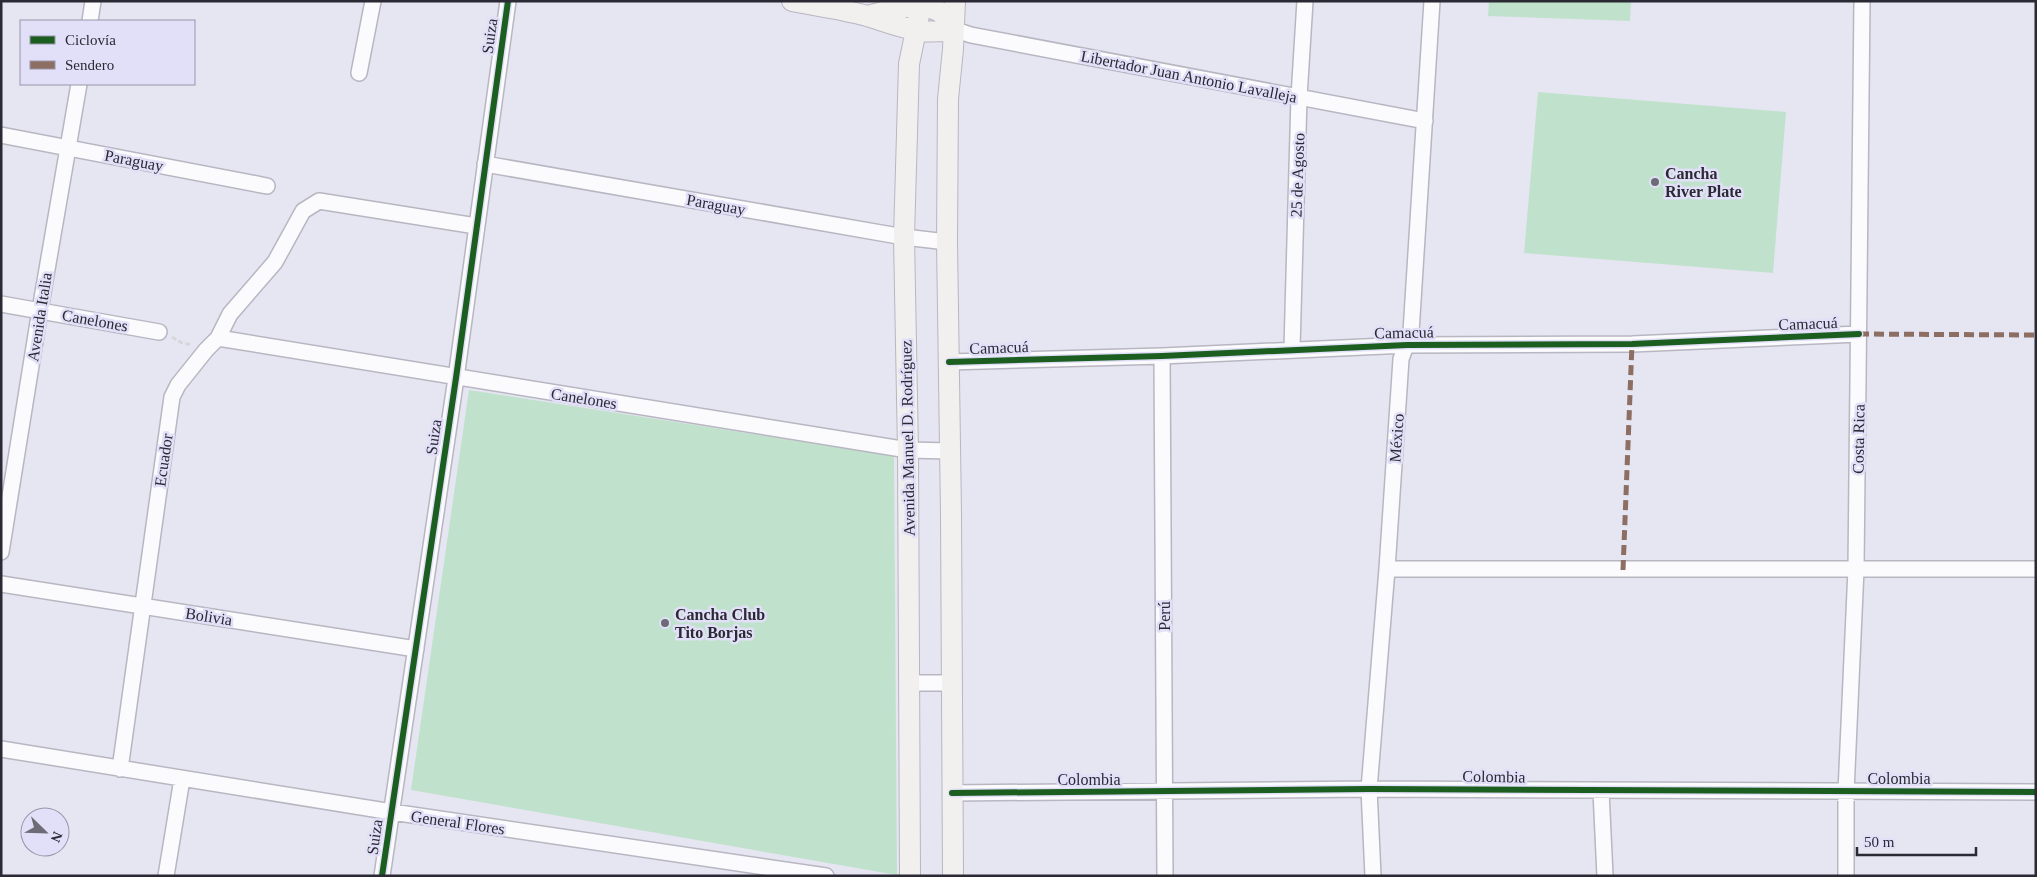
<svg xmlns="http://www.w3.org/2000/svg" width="2037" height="877" font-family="'Times New Roman',serif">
<rect width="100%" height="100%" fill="#e6e5f2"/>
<!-- green -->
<path fill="#c0e2cc" d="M1489 1H1631L1630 21 1488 16Z
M1538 92 1786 112 1773 273 1524 253Z
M469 390 894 456 897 875 411 790Z"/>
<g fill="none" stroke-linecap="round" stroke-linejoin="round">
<defs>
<path id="street" d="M90 21 93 1
M953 29 971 35 1425 121
M359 73 373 1
M1 135 267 186
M485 164 904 237 947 242
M1 304 159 332
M218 338 908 450 950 451
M1292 348 1299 97 1305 1
M1162 356 1165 876
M949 362 1162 356 1407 345 1632 344 1859 334
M1 552 40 310 79 84
M1387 569H2036
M1 584 416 649
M909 683H952
M1 749 392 812 826 876
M120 769 172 397 178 385 206 350 218 338 230 314 275 262 303 211 319 201 476 226
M1601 791 1605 876
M952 793 1369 789 2036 792
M166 876 182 779
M382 876 456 378 508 1
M1373 876 1369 789 1387 569 1401 359 1411 332 1432 1
M1846 876V792L1856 569 1862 1"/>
<path id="secondary" d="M792 1C817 6 843 9 867 16 896 25 922 37 953 29 949 23 945 14 938 11 917 0 889 11 867 16
M910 876 908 450 904 237 909 64 922 1
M953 876 951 514 947 242 948 99 953 49 955 1"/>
</defs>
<!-- street casing -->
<use href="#street" stroke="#b8b6c1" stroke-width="18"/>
<!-- secondary casing -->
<use href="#secondary" stroke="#b8b6c1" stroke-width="22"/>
<!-- path -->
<path stroke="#d7d6da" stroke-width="3" stroke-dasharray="5 2.5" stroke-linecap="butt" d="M172 337 182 343 192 345"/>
<!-- street -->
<use href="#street" stroke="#fbfbfd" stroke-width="15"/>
<!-- secondary -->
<use href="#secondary" stroke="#f2efef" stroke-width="20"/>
<!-- quiet -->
<path stroke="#8d6e63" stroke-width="5" stroke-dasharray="10 5" stroke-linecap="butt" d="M1859 334 2036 335
M1623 570 1632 344"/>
<defs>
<path id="cycleway" d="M949 362 1162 356 1407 345 1632 344 1859 334
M952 793 1369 789 2036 792
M382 876 456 378 508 1"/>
</defs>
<!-- cycleway casing -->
<use href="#cycleway" stroke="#e2dff8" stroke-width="9"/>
<!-- cycleway -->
<use href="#cycleway" stroke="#1b5e20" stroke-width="6"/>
</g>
<!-- markers -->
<g fill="#6c6b76" stroke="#e2dff8" stroke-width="2">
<circle cx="1655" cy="182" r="5"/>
<circle cx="665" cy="623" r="5"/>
</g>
<g text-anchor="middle" stroke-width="5" stroke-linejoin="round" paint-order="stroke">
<!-- street labels -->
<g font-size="16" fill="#2b2933" stroke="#e2dff8">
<text transform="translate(489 36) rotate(-82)" y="6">Suiza</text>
<text transform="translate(1189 76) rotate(11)" y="6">Libertador Juan Antonio Lavalleja</text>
<text transform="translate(134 160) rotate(11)" y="6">Paraguay</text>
<text transform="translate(1297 175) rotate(-88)" y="6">25 de Agosto</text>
<text transform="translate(716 204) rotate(10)" y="6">Paraguay</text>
<text transform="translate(39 317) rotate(-81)" y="6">Avenida Italia</text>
<text transform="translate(95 320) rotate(10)" y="6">Canelones</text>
<text transform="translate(1808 323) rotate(-2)" y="6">Camacuá</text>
<text transform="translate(1404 332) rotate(-1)" y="6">Camacuá</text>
<text transform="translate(999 347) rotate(-2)" y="6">Camacuá</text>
<text transform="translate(584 398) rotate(9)" y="6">Canelones</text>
<text transform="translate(433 437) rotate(-82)" y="6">Suiza</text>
<text transform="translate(907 438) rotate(-91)" y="6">Avenida Manuel D. Rodríguez</text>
<text transform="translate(1396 438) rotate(-86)" y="6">México</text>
<text transform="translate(1858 439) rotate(-89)" y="6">Costa Rica</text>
<text transform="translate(163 460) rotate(-82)" y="6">Ecuador</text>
<text transform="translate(209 616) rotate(9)" y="6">Bolivia</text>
<text transform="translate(1164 616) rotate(-90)" y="6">Perú</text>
<text transform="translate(1494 776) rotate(1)" y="6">Colombia</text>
<text x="1899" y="784">Colombia</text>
<text x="1089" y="785">Colombia</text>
<text transform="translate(458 822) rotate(8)" y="6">General Flores</text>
<text transform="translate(374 837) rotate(-82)" y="6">Suiza</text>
</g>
<!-- poi labels -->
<g font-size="16" font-weight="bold" fill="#2b2933" stroke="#e2dff8" text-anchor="start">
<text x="1665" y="179">Cancha<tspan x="1665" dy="18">River Plate</tspan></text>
<text x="675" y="620">Cancha Club<tspan x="675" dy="18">Tito Borjas</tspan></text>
</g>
</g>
<!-- border -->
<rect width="2037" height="877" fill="none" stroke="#2b2933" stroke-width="5"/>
<!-- legend -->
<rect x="20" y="20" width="175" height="65" fill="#e2dff8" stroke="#9996a9"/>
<rect x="30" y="36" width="25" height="8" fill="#1b5e20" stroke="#9996a9"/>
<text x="65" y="45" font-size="15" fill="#2b2933">Ciclovía</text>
<rect x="30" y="61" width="25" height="8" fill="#8d6e63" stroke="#9996a9"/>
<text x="65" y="70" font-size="15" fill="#2b2933">Sendero</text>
<!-- north arrow -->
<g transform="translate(45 832) rotate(113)"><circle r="24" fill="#e2dff8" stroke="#9996a9"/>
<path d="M0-4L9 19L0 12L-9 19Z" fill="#6c6b76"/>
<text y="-8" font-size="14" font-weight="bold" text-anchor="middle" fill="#2b2933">N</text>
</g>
<!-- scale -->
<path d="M1857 847v8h119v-8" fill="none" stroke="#2b2933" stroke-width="2.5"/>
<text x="1864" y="847" font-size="15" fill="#2b2933" stroke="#e2dff8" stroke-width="4" paint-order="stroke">50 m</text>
</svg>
